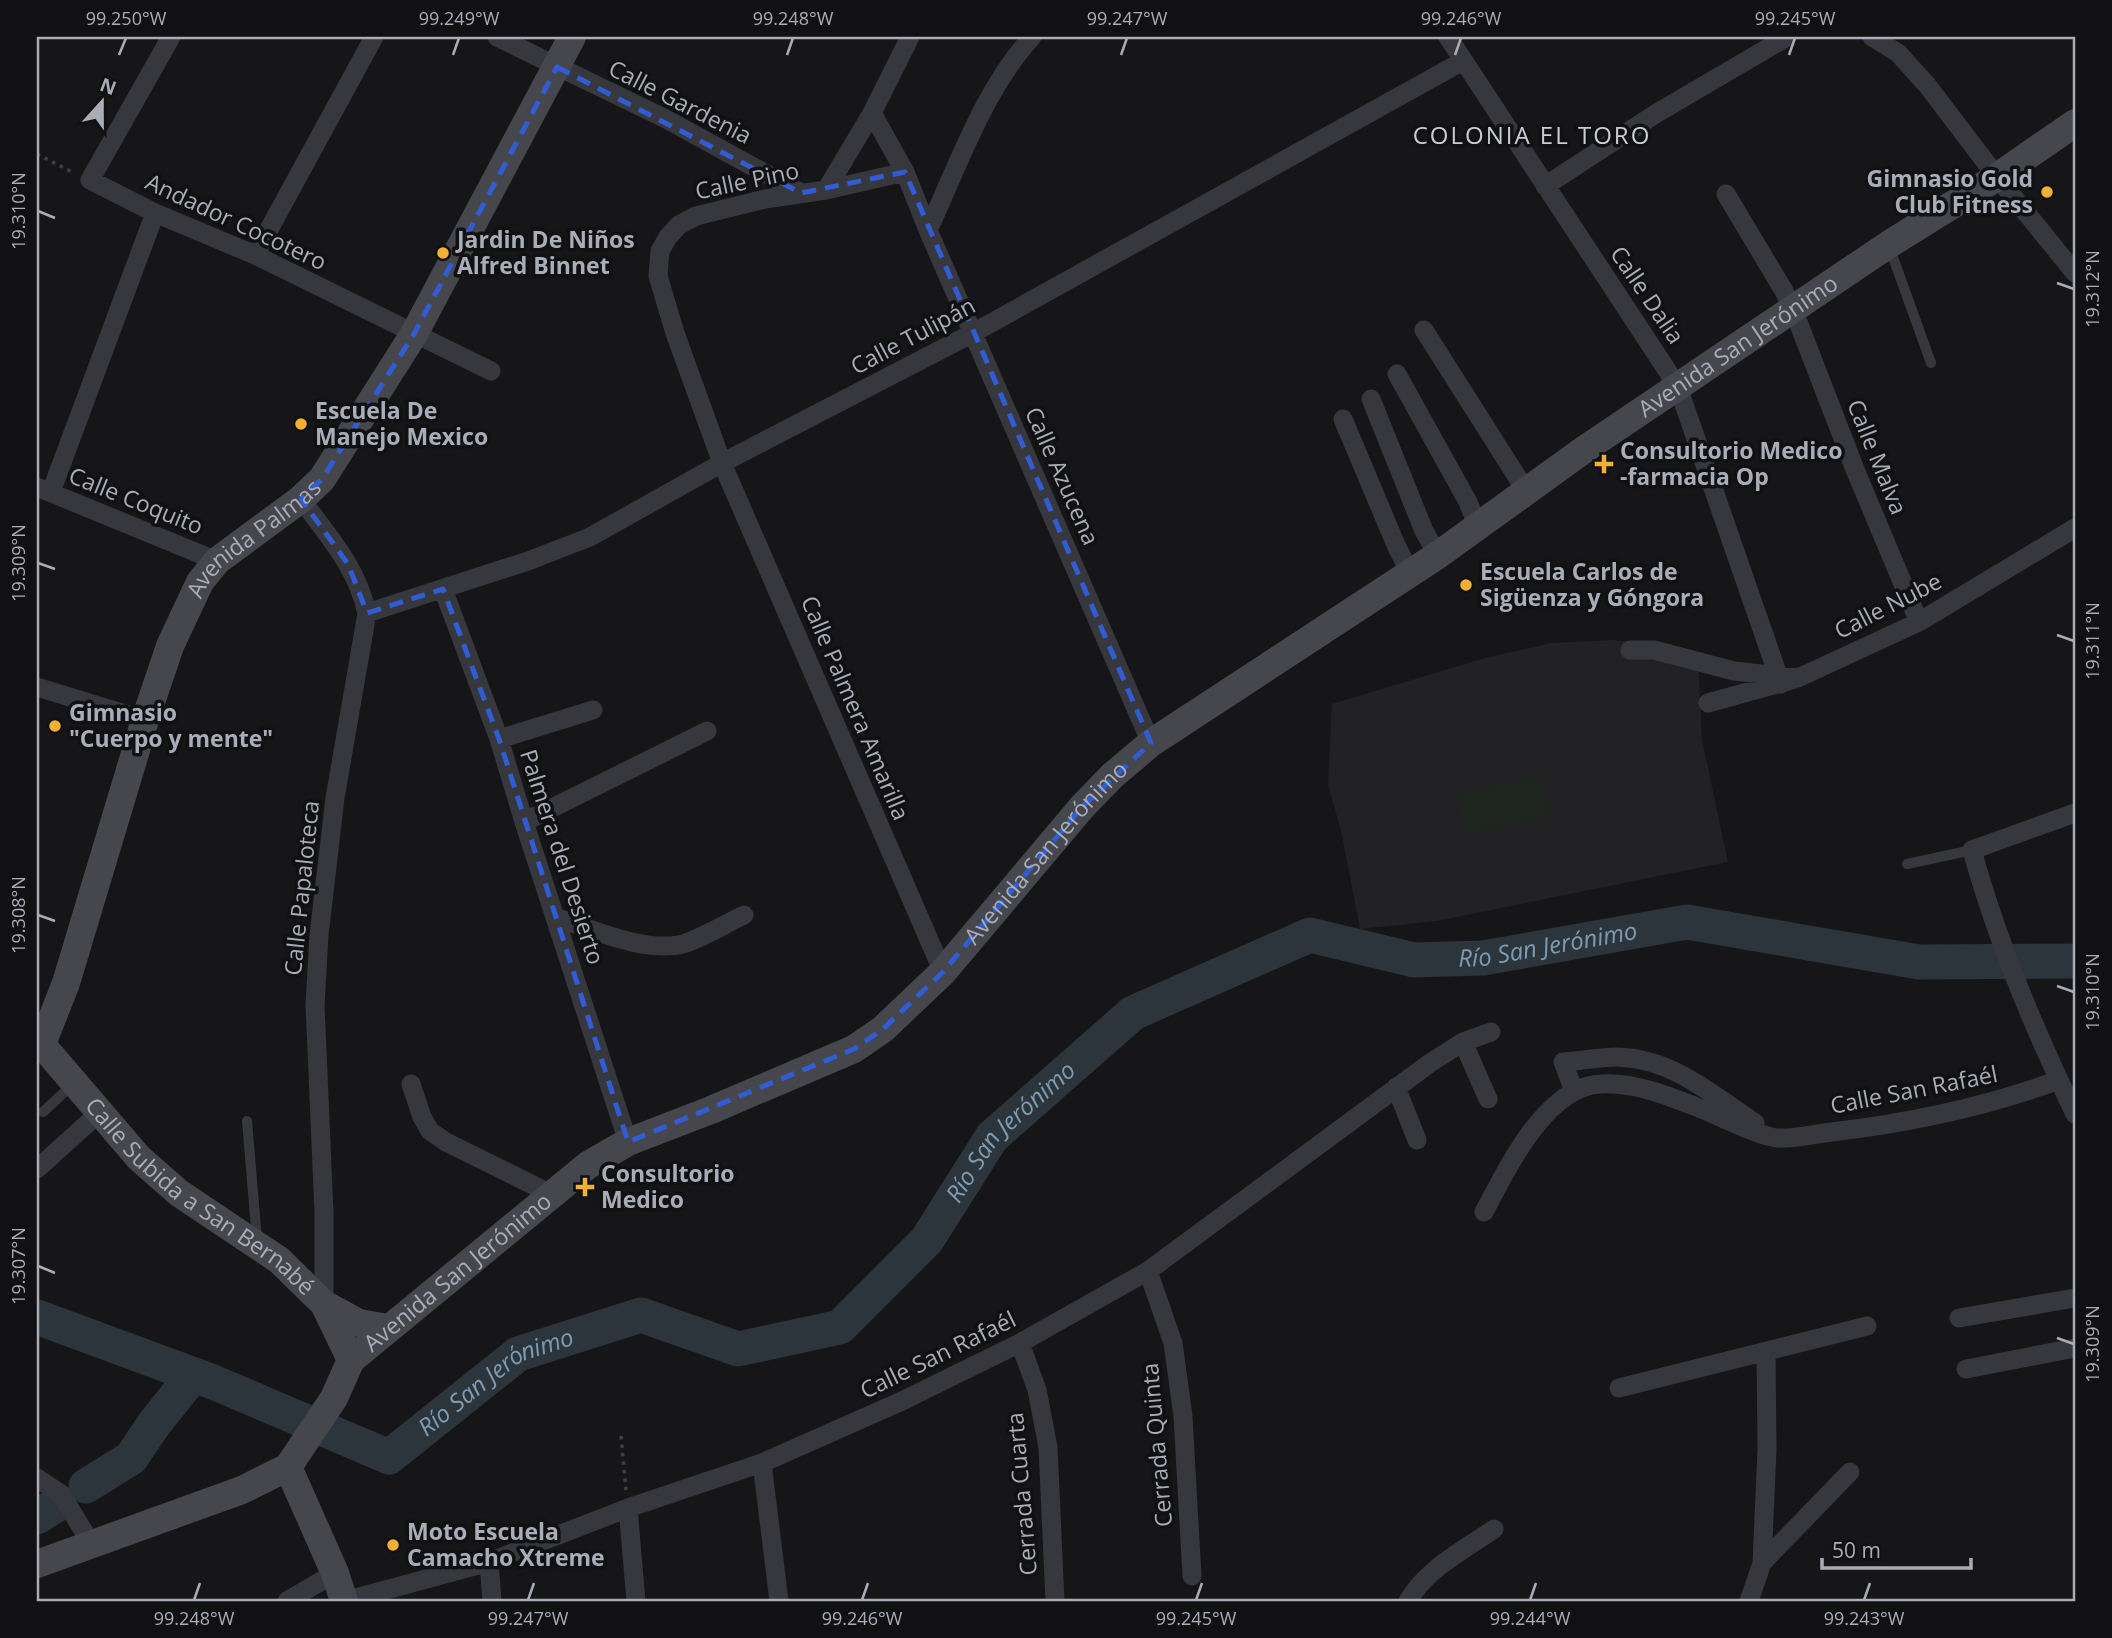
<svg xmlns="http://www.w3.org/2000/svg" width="2112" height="1638" font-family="'Open Sans',sans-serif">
<rect width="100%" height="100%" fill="#161618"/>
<!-- built -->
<path fill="#222225" d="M1615 640 1660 645 1698 661 1702 740 1728 862 1437 921 1360 929 1342 835 1328 784 1332 704 1485 658 1551 643Z"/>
<!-- green -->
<path fill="#1e261f" d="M1542 776 1550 817 1465 834 1457 793Z"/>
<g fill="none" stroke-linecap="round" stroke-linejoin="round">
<!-- river -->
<g stroke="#2c353c" stroke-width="35">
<path id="s1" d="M37 1317 213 1382 389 1457 518 1354 641 1315 738 1349 840 1327 927 1240 992 1137 1133 1013 1310 935 1414 960 1483 958 1687 922 1919 962 2075 961"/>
<path d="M86 1486 131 1458 154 1424 193 1375"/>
<path d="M37 1517 56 1505"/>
</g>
<!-- path -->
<path stroke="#3d3f44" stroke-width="3.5" stroke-dasharray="3.5 5" stroke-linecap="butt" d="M37 154 72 172
M621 1436 626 1490"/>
<!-- lane -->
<path stroke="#37383d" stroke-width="10" d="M1890 249 1931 363
M1907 864 1972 850
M43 1112 73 1084
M247 1121 257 1240"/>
<!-- street -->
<path stroke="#37383d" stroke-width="19" d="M171 37 90 180 155 213 255 255 491 371
M497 37 666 119 801 193
M1448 37 1678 387 1781 684
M1872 37 1898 53 1927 85 1997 177 2075 273
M872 113 905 172 928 230 1151 743
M905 172 826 190 765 199 696 216 679 225 668 237 660 251 658 276 675 333 722 463 943 972
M1545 186 1657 113 1787 37
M826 190 872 113 910 37
M1726 194 1784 291 1793 309 1856 472 1919 622
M928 230C958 166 984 89 1032 37
M255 255 374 37
M1424 330 1526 491
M1397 374 1468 502 1477 525
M1371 399 1424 531 1438 555
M1343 419 1396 545 1410 573
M37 487 217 561
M51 492 155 213
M301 499C328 536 357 567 367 613L335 798 319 935 315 1005 324 1212V1304
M443 589 499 739 524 822 628 1142
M367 613 528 561 590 537 722 463 973 333 1463 61
M1630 650H1654L1734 671 1798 678 1919 622 2075 528
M37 687 145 720
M1708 703 1791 680
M499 739 593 710
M2075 813 1972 850C1997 941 2034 1029 2075 1114
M524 822 707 731
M555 917C591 929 649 955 686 943 706 936 725 924 744 915
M1463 1042 1488 1099
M411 1084 422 1117 430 1131 446 1142 551 1194
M1396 1087 1417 1140
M1574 1091 1563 1062C1581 1061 1599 1057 1617 1057 1671 1058 1712 1094 1755 1123
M37 1169 99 1113
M1484 1212C1507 1169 1546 1086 1601 1084 1634 1082 1669 1096 1699 1108 1717 1115 1760 1137 1778 1138 1795 1139 1814 1134 1831 1132 1909 1123 1985 1107 2059 1080
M1148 1271 1173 1343 1183 1416 1192 1576
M1959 1318 2075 1298
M1020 1343 1037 1390 1048 1447 1055 1601
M1966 1369 2075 1348
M1619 1388 1867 1326
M762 1463 779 1601
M37 1478 61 1494 92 1545
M628 1508 636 1601
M489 1562 492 1601
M1762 1563 1850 1472
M287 1601 335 1573
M345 1601 489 1562 628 1508 762 1463 902 1401 1020 1343 1148 1271 1430 1063 1463 1042 1491 1032
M1408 1601C1426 1569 1464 1550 1494 1529
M1749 1601 1762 1563 1767 1449 1766 1353"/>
<!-- secondary -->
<g stroke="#45474d" stroke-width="28">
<path id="s2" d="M37 1039 139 1158 179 1193 279 1260 324 1304 351 1360"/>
<path id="s3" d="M42 1044 66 983 145 720 170 646 200 582 217 561 301 499 322 479 414 334 572 37"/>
<path d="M324 1304 359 1323 388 1328"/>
<path d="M288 1467 335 1573 344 1601"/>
<path id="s4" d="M37 1564 242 1490 288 1467 334 1398 351 1360 588 1165 628 1142 711 1110 854 1049 883 1029 943 972 1082 807 1112 776 1151 743 1438 555 1585 449 1888 245 1997 177 2075 123"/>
</g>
</g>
<!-- marked area -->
<path fill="none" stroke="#325cd3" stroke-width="5" stroke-dasharray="14 9" stroke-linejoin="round" d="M557 67 801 193 905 172 1151 743 1082 807 943 972 883 1029 854 1049 628 1142 499 739 443 589 367 613 348 564 301 499 322 479 414 334Z"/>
<!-- ticks -->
<path fill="none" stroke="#a8adb8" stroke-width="2.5" d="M119 55 126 38M453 55 459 38M787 55 793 38M1121 55 1127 38M1455 55 1461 38M1789 55 1795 38M38 211 55 218M2057 283 2074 289M38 563 55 569M2057 635 2074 641M38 915 55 921M2057 986 2074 992M38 1266 55 1273M2057 1338 2074 1344M194 1600 200 1583M528 1600 534 1583M862 1600 868 1583M1196 1600 1202 1583M1530 1600 1536 1583M1864 1600 1870 1583"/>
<!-- markers -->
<g fill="#f2b134" stroke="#111113" stroke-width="2.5">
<circle cx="2047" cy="192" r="7"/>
<circle cx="443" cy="253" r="7"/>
<circle cx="301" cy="424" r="7"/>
<path d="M1600.5 453.5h7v7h7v7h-7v7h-7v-7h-7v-7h7z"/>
<circle cx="1466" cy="585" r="7"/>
<circle cx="55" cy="726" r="7"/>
<path d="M581.5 1176.5h7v7h7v7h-7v7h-7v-7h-7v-7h7z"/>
<circle cx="393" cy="1545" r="7"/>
</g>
<g text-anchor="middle" stroke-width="7" stroke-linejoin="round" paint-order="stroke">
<!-- street labels -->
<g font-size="23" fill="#a8adb8" stroke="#111113">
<text transform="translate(680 102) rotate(27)" y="8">Calle Gardenia</text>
<text transform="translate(747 181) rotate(-12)" y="8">Calle Pino</text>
<text transform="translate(236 222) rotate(25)" y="8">Andador Cocotero</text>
<text transform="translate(1647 295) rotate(56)" y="8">Calle Dalia</text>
<text transform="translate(913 336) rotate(-28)" y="8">Calle Tulipán</text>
<text dy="8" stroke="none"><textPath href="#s4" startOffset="2128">Avenida San Jerónimo</textPath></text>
<text transform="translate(1877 457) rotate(68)" y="8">Calle Malva</text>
<text transform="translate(1062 476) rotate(66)" y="8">Calle Azucena</text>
<text transform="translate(136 501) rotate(22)" y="8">Calle Coquito</text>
<text dy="8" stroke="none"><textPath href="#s3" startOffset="558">Avenida Palmas</textPath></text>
<text transform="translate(1888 606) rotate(-27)" y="8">Calle Nube</text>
<text transform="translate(855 708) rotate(67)" y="8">Calle Palmera Amarilla</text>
<text dy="8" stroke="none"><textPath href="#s4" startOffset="1267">Avenida San Jerónimo</textPath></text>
<text transform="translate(562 857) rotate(72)" y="8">Palmera del Desierto</text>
<text transform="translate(302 888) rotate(-84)" y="8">Calle Papaloteca</text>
<text transform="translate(1914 1090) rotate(-11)" y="8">Calle San Rafaél</text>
<text dy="8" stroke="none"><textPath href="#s2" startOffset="228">Calle Subida a San Bernabé</textPath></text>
<text dy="8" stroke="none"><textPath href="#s4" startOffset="532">Avenida San Jerónimo</textPath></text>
<text transform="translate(938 1355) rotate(-26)" y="8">Calle San Rafaél</text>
<text transform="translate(1157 1445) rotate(-95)" y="8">Cerrada Quinta</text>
<text transform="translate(1022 1494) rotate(-95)" y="8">Cerrada Cuarta</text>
</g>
<!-- poi labels -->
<g font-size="23" font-weight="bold" fill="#a8adb8" stroke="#111113" text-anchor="start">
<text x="2033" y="187" text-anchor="end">Gimnasio Gold<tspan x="2033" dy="26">Club Fitness</tspan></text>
<text x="457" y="248">Jardin De Niños<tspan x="457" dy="26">Alfred Binnet</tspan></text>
<text x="315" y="419">Escuela De<tspan x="315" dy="26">Manejo Mexico</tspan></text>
<text x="1620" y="459">Consultorio Medico<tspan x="1620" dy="26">-farmacia Op</tspan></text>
<text x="1480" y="580">Escuela Carlos de<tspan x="1480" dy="26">Sigüenza y Góngora</tspan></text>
<text x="69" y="721">Gimnasio<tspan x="69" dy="26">"Cuerpo y mente"</tspan></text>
<text x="601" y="1182">Consultorio<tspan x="601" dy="26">Medico</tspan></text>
<text x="407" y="1540">Moto Escuela<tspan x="407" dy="26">Camacho Xtreme</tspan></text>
</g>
<!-- neighbourhood labels -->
<g font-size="24" letter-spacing="2" fill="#c9ccd4" stroke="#111113">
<text x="1532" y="144">COLONIA EL TORO</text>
</g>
<!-- water labels -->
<g font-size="24" font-style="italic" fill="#7f9bb3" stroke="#111113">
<text dy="8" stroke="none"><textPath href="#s1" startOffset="1748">Río San Jerónimo</textPath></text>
<text dy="8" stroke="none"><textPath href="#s1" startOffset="1141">Río San Jerónimo</textPath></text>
<text dy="8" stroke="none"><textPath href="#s1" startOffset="511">Río San Jerónimo</textPath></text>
</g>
</g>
<!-- border -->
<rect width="2112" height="1638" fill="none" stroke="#111113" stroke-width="77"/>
<!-- north arrow -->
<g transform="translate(102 102) rotate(21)" stroke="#111113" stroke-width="5" paint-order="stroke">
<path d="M0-5L12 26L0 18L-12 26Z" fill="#a8adb8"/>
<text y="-10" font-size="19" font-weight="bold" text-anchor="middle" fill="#a8adb8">N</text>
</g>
<!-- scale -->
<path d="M1822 1558v10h149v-10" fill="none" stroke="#a8adb8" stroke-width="3.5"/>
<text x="1832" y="1558" font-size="21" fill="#a8adb8" stroke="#111113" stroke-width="5" paint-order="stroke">50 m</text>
<rect x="38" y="38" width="2036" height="1562" fill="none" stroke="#a8adb8" stroke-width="2.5"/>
<g font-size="18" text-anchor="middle" fill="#a8adb8">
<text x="126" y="25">99.250°W</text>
<text x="459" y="25">99.249°W</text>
<text x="793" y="25">99.248°W</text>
<text x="1127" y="25">99.247°W</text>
<text x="1461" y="25">99.246°W</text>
<text x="1795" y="25">99.245°W</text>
<text transform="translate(19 211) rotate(-90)" y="6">19.310°N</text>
<text transform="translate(2093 289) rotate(-90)" y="6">19.312°N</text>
<text transform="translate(19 563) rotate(-90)" y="6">19.309°N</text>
<text transform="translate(2093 641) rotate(-90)" y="6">19.311°N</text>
<text transform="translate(19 915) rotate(-90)" y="6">19.308°N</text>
<text transform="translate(2093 992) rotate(-90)" y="6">19.310°N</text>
<text transform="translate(19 1266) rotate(-90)" y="6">19.307°N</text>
<text transform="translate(2093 1344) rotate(-90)" y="6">19.309°N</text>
<text x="194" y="1625">99.248°W</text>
<text x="528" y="1625">99.247°W</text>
<text x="862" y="1625">99.246°W</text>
<text x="1196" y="1625">99.245°W</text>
<text x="1530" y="1625">99.244°W</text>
<text x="1864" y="1625">99.243°W</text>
</g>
</svg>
